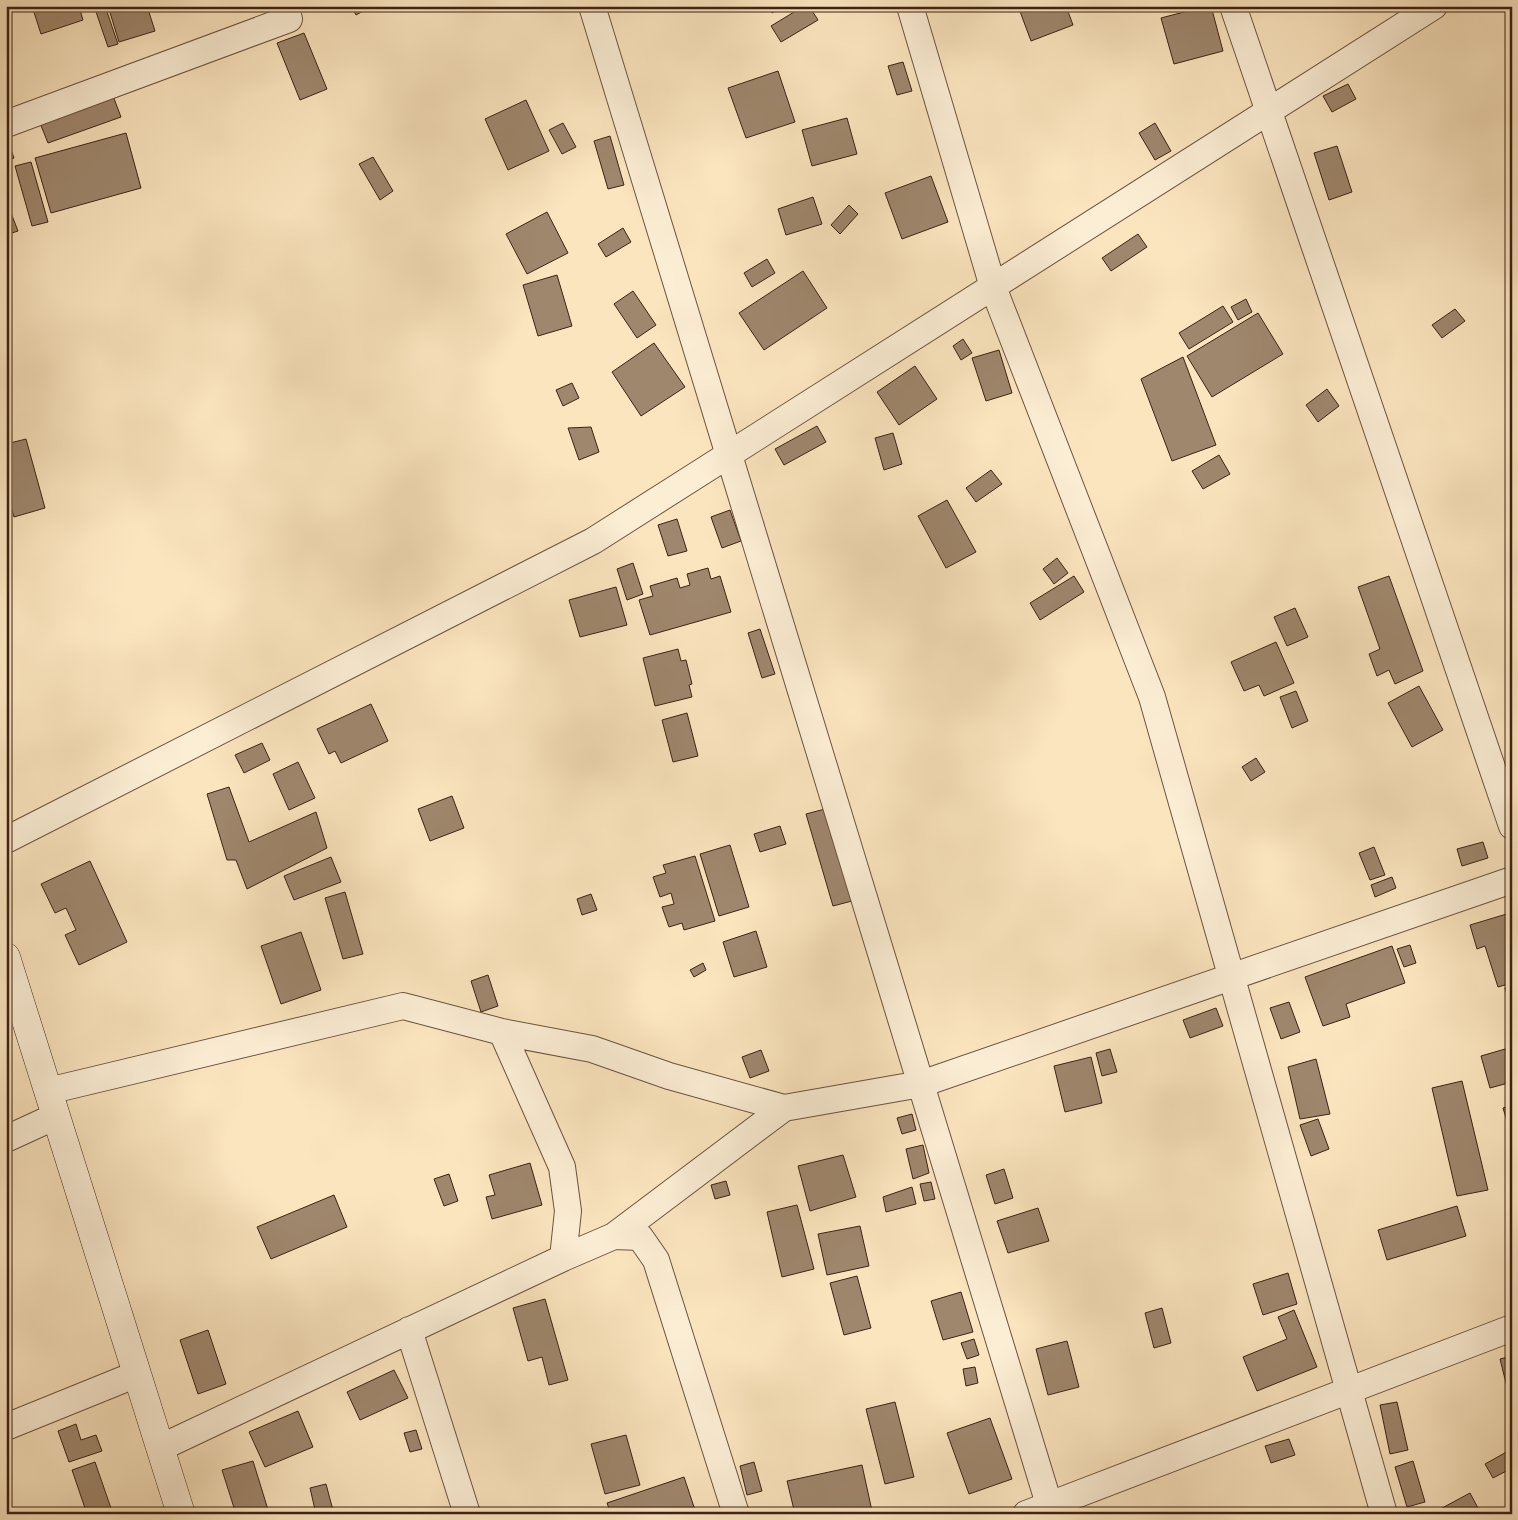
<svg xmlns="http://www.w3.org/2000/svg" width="1518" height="1520" font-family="'IM FELL French Canon',serif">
<rect width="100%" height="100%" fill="#fbe5bf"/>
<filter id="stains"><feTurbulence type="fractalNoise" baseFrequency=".004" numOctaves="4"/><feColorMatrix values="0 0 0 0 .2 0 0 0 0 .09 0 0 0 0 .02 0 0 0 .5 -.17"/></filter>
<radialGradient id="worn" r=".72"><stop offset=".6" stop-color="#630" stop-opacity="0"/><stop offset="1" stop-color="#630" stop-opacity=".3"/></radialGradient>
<!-- building -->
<path fill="#9f876d" stroke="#3c2214" d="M32 6H79L83 20 41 34Z
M94 6H105L118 44 108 47Z
M108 6H147L155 31 119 42Z
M351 6H372L356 15Z
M769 6H785L772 13Z
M804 6H809L818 20 781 42 771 26Z
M1018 6H1066L1073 25 1031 41Z
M1207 6H1211L1223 51 1174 64 1161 18Z
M304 33 327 89 300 100 277 43Z
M903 62 912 91 897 95 888 66Z
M778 71 795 122 746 138 728 88Z
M1348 84 1356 99 1332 112 1323 96Z
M113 96 121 117 48 143 40 123Z
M526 100 549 151 508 170 485 119Z
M847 118 857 154 812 166 802 130Z
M563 123 576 147 562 154 549 130Z
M1155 123 1171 151 1155 160 1139 133Z
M126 133 141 188 51 213 35 158Z
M610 136 624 185 608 189 594 141Z
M8 141 14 158 6 161V142Z
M1337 146 1352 192 1329 200 1314 153Z
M373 157 393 191 380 200 359 164Z
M31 162 48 222 32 226 15 166Z
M931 176 948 222 902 239 885 193Z
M813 197 822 224 786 235 778 209Z
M6 200 18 231 6 235Z
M849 205 858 214 840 234 831 225Z
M547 212 568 253 527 274 506 234Z
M623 228 631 242 606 257 598 244Z
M1138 234 1147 247 1111 271 1102 258Z
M767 259 775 273 752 287 744 273Z
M803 271 827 308 764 350 739 313Z
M557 275 572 326 538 336 523 285Z
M633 291 656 325 637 338 614 304Z
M1246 299 1252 312 1238 320 1231 307Z
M1223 306 1233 322 1189 349 1179 333Z
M1455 309 1465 321 1442 338 1432 325Z
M1258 313 1283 354 1212 397 1187 356Z
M963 339 972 353 961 360 953 346Z
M654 343 685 387 641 416 612 372Z
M999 350 1012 393 986 401 972 358Z
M1183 357 1216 445 1172 461 1141 379Z
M915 366 937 399 899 425 877 392Z
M572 383 579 398 563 406 556 390Z
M1327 389 1339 406 1318 422 1306 405Z
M817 426 826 442 784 465 775 449Z
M591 427 599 452 579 460 568 428Z
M893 433 902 464 884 470 875 438Z
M26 439 45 508 14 517 6 490V444Z
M1219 455 1230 474 1203 489 1192 471Z
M991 470 1002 484 976 502 966 488Z
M947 500 976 552 946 568 918 516Z
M730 510 741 541 722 548 711 517Z
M677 519 687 551 668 556 658 525Z
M1057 558 1068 573 1054 584 1043 569Z
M633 563 643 594 627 600 617 569Z
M708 568 711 579 720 576 731 612 650 635 639 600 653 596 650 586 677 578 680 588 690 585 687 574Z
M1074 576 1084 592 1040 620 1030 603Z
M1389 576 1423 671 1395 684 1389 670 1377 676 1369 654 1380 649 1358 587Z
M616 587 627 625 580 637 569 600Z
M1295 608 1308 637 1287 646 1274 617Z
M760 629 775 674 762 678 748 633Z
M1276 642 1294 683 1264 696 1259 685 1244 691 1231 662Z
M678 649 681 661 686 660 692 684 689 685 692 697 655 706 643 658Z
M1419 686 1443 730 1412 747 1388 703Z
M1296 691 1308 721 1292 728 1280 697Z
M371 704 388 741 341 763 335 751 329 754 317 729Z
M687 713 698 756 673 762 662 720Z
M262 743 270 760 244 773 235 755Z
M1256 758 1265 772 1251 781 1242 767Z
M298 762 315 798 289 810 273 774Z
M229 787 249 842 316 812 327 848 247 889 236 860H227L207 794Z
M452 796 464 828 430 841 418 809Z
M825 809 852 901 833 906 806 814Z
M780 826 786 844 760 852 754 834Z
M1483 842 1488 858 1462 866 1457 849Z
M730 845 749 907 719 916 700 854Z
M1374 847 1385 875 1370 880 1359 853Z
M695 856 715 921 684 930 682 923 669 927 662 907 674 904 671 893 660 897 653 877 666 873 663 865Z
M331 857 341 882 294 900 284 876Z
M90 861 127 942 79 965 65 935 76 930 66 908 55 913 41 884Z
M1392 877 1396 888 1375 897 1371 885Z
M345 892 363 954 343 959 325 898Z
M591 894 597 910 582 915 577 899Z
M1510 913 1512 983 1498 987 1485 946 1477 949 1470 925Z
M756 931 767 967 734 977 723 942Z
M301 932 321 990 281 1004 261 946Z
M1410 945 1416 963 1404 967 1397 949Z
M1392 946 1405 983 1346 1004 1350 1017 1323 1026 1305 977Z
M703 963 706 970 694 977 690 970Z
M488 975 498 1006 481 1012 471 981Z
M1512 987V1012L1505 988Z
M1289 1002 1300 1032 1281 1039 1270 1008Z
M1216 1008 1223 1026 1190 1038 1183 1020Z
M1512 1047V1082L1490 1088 1481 1056Z
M1110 1049 1117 1072 1102 1076 1096 1053Z
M761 1050 769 1071 750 1078 742 1057Z
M1091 1057 1102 1103 1065 1112 1054 1066Z
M1316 1059 1330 1114 1300 1119 1288 1067Z
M1462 1081 1488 1190 1457 1196 1432 1088Z
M1512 1105V1123L1508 1124 1503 1108Z
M912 1114 916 1130 902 1134 897 1118Z
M1318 1119 1329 1149 1311 1156 1300 1125Z
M923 1145 929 1173 913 1179 906 1149Z
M843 1155 856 1197 810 1211 798 1166Z
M530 1163 542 1205 492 1219 486 1197 495 1195 489 1175Z
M1004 1169 1013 1198 995 1204 986 1175Z
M449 1174 458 1201 444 1206 434 1179Z
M726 1181 730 1195 715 1199 711 1185Z
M931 1182 935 1199 924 1201 920 1184Z
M912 1187 916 1204 886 1212 883 1197Z
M334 1195 347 1227 271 1259 257 1227Z
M797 1205 814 1269 782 1277 767 1212Z
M1457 1206 1466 1236 1387 1260 1378 1230Z
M1038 1208 1049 1241 1008 1253 997 1221Z
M860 1226 869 1266 827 1275 818 1234Z
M1288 1273 1297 1304 1263 1315 1253 1284Z
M857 1276 871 1328 844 1335 830 1283Z
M961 1292 973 1332 943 1340 931 1301Z
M545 1299 568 1380 549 1385 542 1357 528 1361 513 1308Z
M1162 1308 1171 1343 1154 1348 1145 1313Z
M1294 1310 1317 1367 1257 1391 1243 1357 1287 1339 1278 1317Z
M208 1330 226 1384 198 1394 180 1340Z
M974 1339 979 1355 967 1359 961 1343Z
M1067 1341 1079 1387 1048 1395 1036 1349Z
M1512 1356V1390L1508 1391 1500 1359Z
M975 1367 978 1383 966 1386 963 1369Z
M394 1370 408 1398 360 1420 347 1392Z
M895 1402 914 1477 885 1484 866 1409Z
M1397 1402 1408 1450 1390 1454 1380 1405Z
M298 1411 313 1447 265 1467 249 1432Z
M990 1418 1012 1479 969 1494 947 1433Z
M76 1424 81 1440 96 1435 102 1451 69 1462 58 1431Z
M416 1430 422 1449 410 1452 404 1433Z
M626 1435 640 1485 605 1494 591 1444Z
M1289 1439 1295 1455 1271 1463 1265 1446Z
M1512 1449V1468L1493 1478 1485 1464Z
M253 1461 269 1513 236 1514 222 1470Z
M1413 1461 1425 1502 1407 1507 1395 1467Z
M95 1462 113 1514H87L72 1470Z
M754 1462 762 1491 747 1495 740 1466Z
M862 1465 872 1511 860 1514H795L787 1481Z
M684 1477 696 1513 611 1514 607 1503Z
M326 1484 334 1514H316L310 1488Z
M1470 1493 1478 1508 1467 1514H1431Z"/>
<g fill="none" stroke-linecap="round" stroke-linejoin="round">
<defs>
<path id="minor" d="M592 6 1052 1514
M910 6 993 287 1152 697 1384 1514
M1233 6 1512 826
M6 124 289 19 285 6
M6 840 593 541 1434 6
M502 1032 562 1167 568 1211 563 1258
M48 1091 403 1006 502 1032 592 1049 669 1076 784 1108 921 1084 1512 880
M6 1139 56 1116
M614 1236 784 1108
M409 1330 467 1514
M6 1427 137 1374
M160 1448 563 1258 614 1236 640 1237 656 1260 736 1514
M1026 1514 1512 1328"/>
<path id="secondary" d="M6 957 181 1514"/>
</defs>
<!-- minor casing -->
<use href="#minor" stroke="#6c533f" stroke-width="28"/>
<!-- secondary casing -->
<use href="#secondary" stroke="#3c2214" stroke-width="29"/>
<!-- minor -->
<use href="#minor" stroke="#fceed5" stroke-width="26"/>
<!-- secondary -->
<use href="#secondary" stroke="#fceed5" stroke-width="28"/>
</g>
<!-- margin -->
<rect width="1518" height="1520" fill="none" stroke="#fbe5bf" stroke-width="25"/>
<rect x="8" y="8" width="1503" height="1505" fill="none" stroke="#3c2214" stroke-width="2.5"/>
<rect x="12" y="12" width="1493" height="1495" fill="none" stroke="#3c2214"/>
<rect width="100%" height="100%" filter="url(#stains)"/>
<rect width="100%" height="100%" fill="url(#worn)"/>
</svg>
